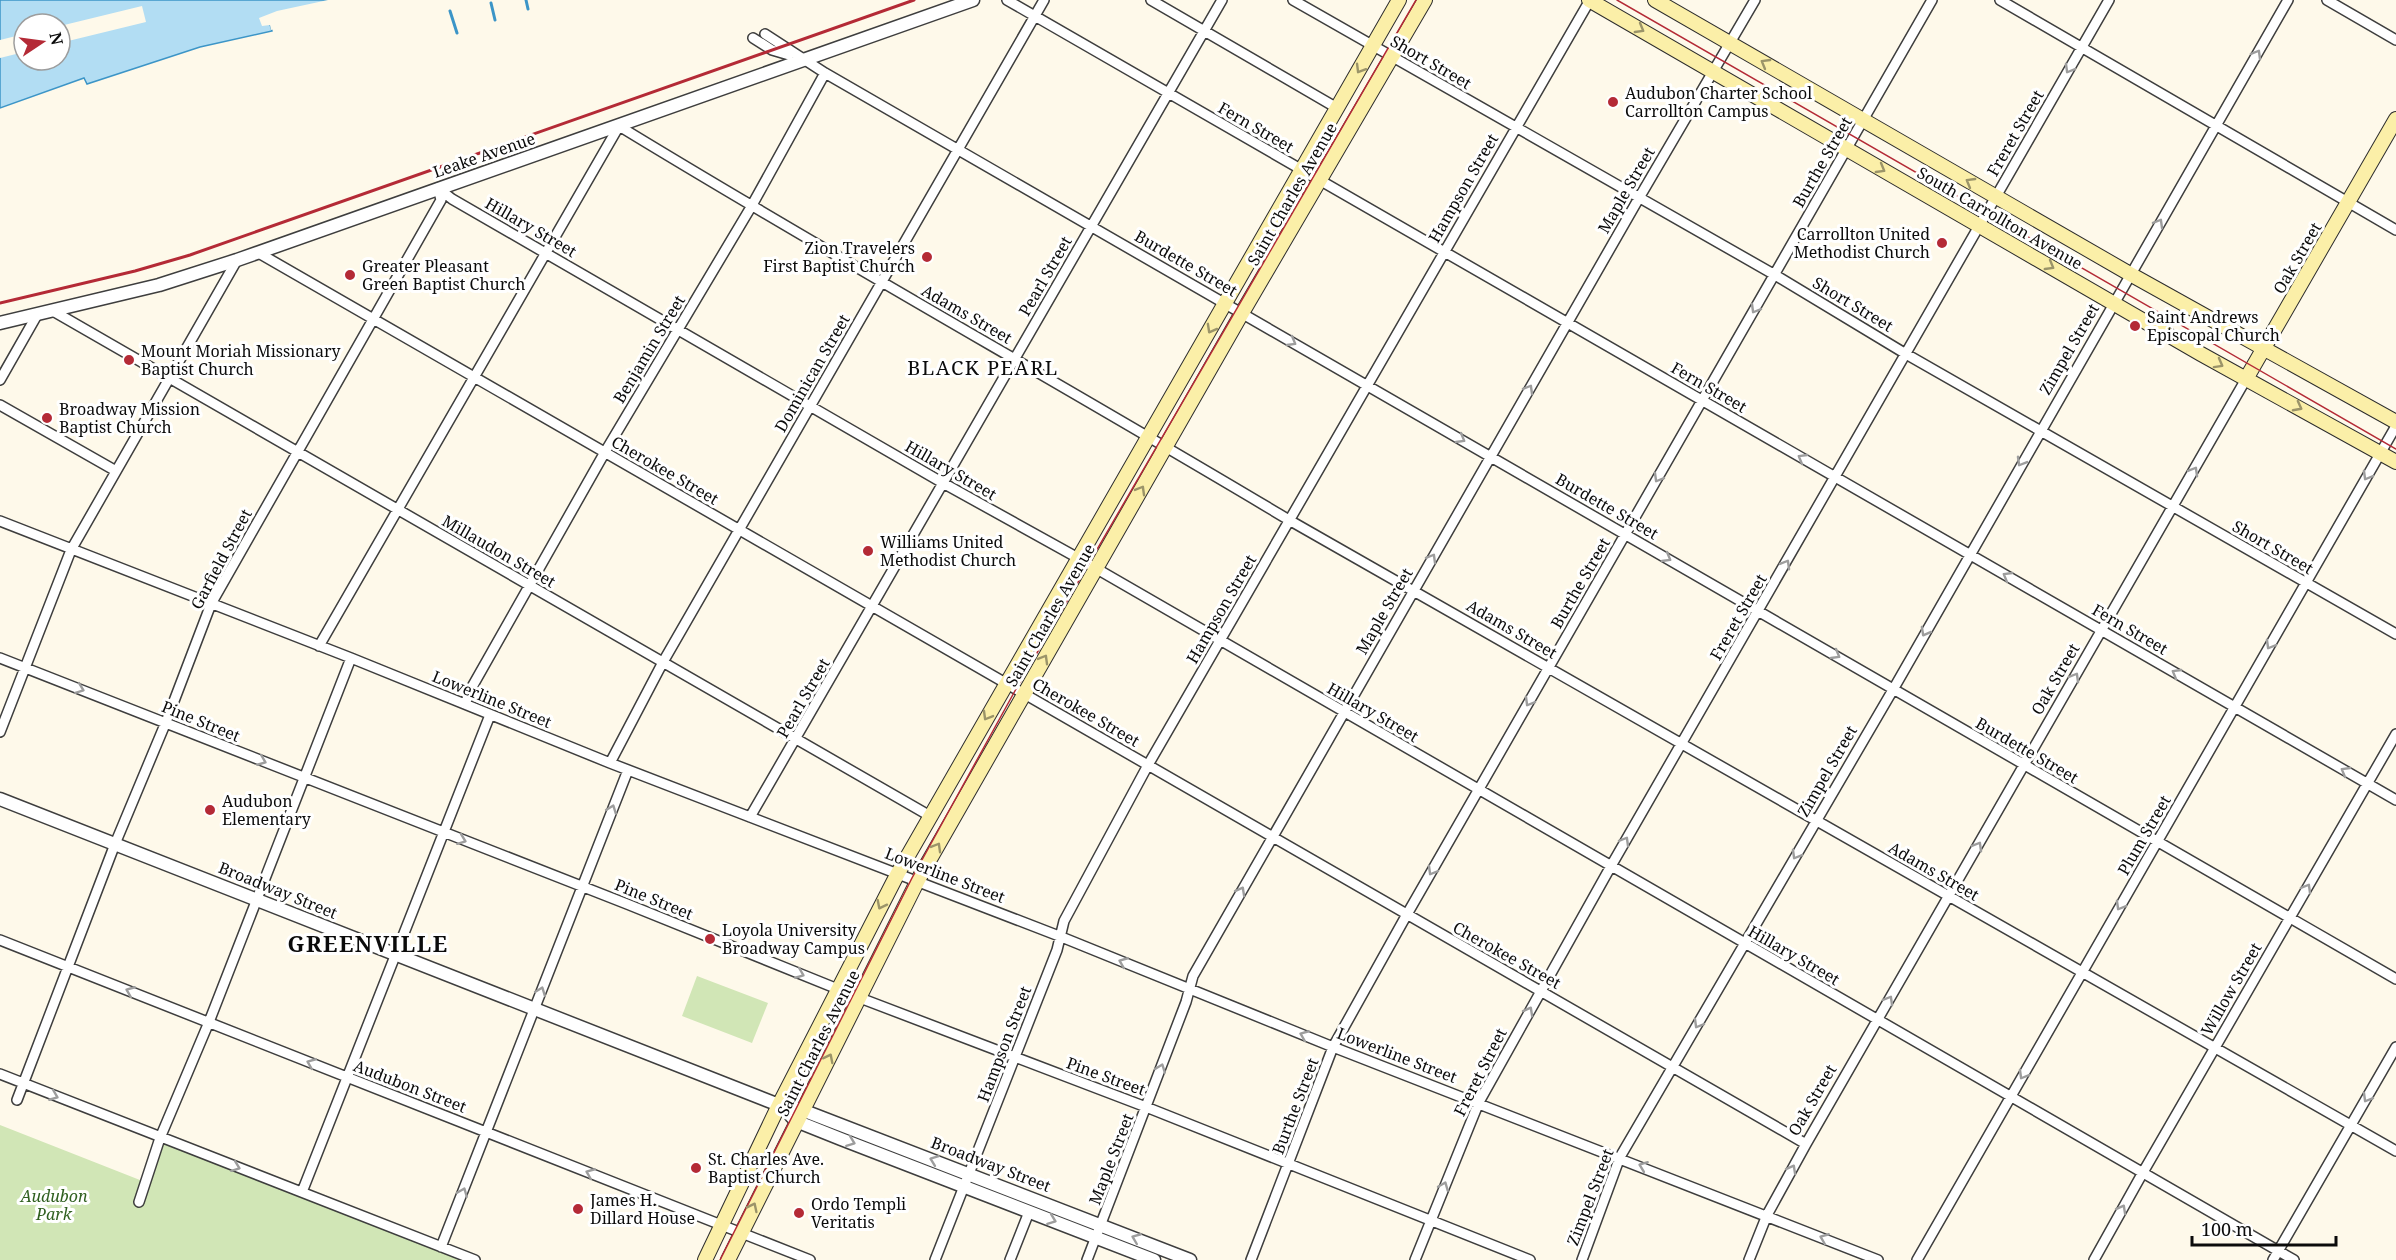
<svg xmlns="http://www.w3.org/2000/svg" width="2396" height="1260" font-family="'Noto Serif',serif">
<rect width="100%" height="100%" fill="#fef9ea"/>
<!-- green -->
<path fill="#d1e6b6" d="M697 976 768 1003 752 1043 682 1016Z
M0 1125 145 1182 161 1140 472 1260H0Z"/>
<!-- water -->
<path fill="#b2ddf3" stroke="#3c95c7" stroke-width="1.5" fill-rule="evenodd" d="M0 0H368L269 21 272 31 200 47 87 84 84 78 0 108ZM24 24H60V60H24Z"/>
<!-- pier -->
<path fill="#fef9ea" d="M328 0H371L369 3 272 23 274 29 271 30 270 25 262 26 259 18 277 11Z
M142 6 146 22 60 43V26Z
M24 34V52L0 58V40Z"/>
<g fill="none" stroke-linecap="round" stroke-linejoin="round">
<!-- stream -->
<path stroke="#3c95c7" stroke-width="3" d="M526 0 528 9
M491 3 495 20
M450 11 457 33"/>
<defs>
<path id="minor" d="M1007 0 2396 800
M1151 0 1337 108
M1293 0 1775 275 1906 354 2396 634
M2000 0 2396 230
M2327 0 2396 40
M765 34 825 73 2396 979
M753 38 772 50 789 55
M438 188 452 199 943 483 1078 558 2294 1260
M257 252 1806 1144
M53 311 930 816
M0 380 37 315
M0 405 116 471
M0 521 351 658 610 763 1059 936 1333 1047 1878 1260
M319 646 619 126C840 261 1067 387 1289 520L2396 1151
M0 658 627 904 860 998 1146 1107 1530 1260
M465 704 472 687 605 452 751 207 825 73
M0 732 71 550 237 260
M610 763 663 662 1044 0
M750 817 1222 0
M0 940 810 1260
M0 1074 475 1260
M17 1100 115 844 166 722 211 604 441 200 438 188
M302 1192 490 715
M139 1202 160 1138 209 1022 351 658
M441 1247 628 770
M935 1260 1057 950 1064 921 1148 765 1590 0
M1010 1260 1029 1212
M1087 1260 1186 1002 1193 976 1639 198 1755 0
M1251 1260 1333 1047 1406 916 1932 0
M1415 1260 1479 1102 1611 866 2109 0
M1582 1260 1620 1157 1894 688 2288 0
M1749 1260 1767 1215 1806 1144 2246 379
M1917 1260 2396 426
M2094 1260 2142 1174 2396 734
M2273 1260 2396 1047"/>
<path id="tertiary" d="M0 323 159 285 237 260 973 0
M0 799 779 1105 802 1110 1190 1260
M791 1116 796 1121 841 1139 1154 1260"/>
<path id="secondary" d="M1589 0 2201 354 2396 462
M1655 0 2130 274 2396 422
M2246 379 2396 119
M705 1260 779 1105 898 873 1399 0
M728 1260 918 880 1242 313 1425 0"/>
</defs>
<!-- minor casing -->
<use href="#minor" stroke="#3e3e3e" stroke-width="12"/>
<!-- tertiary casing -->
<use href="#tertiary" stroke="#3e3e3e" stroke-width="15"/>
<!-- secondary casing -->
<use href="#secondary" stroke="#2d2d2d" stroke-width="16"/>
<!-- minor -->
<use href="#minor" stroke="#fff" stroke-width="9"/>
<!-- tertiary -->
<use href="#tertiary" stroke="#fff" stroke-width="12"/>
<!-- secondary -->
<use href="#secondary" stroke="#fbefa8" stroke-width="14"/>
<!-- tram -->
<path stroke="#b42a36" stroke-width="1.5" d="M1617 0 2396 449
M720 1260 912 878 1016 689 1416 0"/>
<!-- rail -->
<path stroke="#b42a36" stroke-width="3" d="M0 303 135 271 190 255 914 0"/>
</g>
<!-- one-way arrows -->
<defs><path id="oneway-chevron" d="M-2-3.5L2.5 0L-2 3.5" fill="none" stroke-width="1.6" stroke-linecap="round" stroke-linejoin="round" transform="scale(1.5)"/></defs>
<g stroke="#9b9469">
<use href="#oneway-chevron" transform="translate(1640 29) rotate(30)"/>
<use href="#oneway-chevron" transform="translate(1765 63) rotate(-150)"/>
<use href="#oneway-chevron" transform="translate(1360 69) rotate(121)"/>
<use href="#oneway-chevron" transform="translate(1881 169) rotate(30)"/>
<use href="#oneway-chevron" transform="translate(1970 182) rotate(-150)"/>
<use href="#oneway-chevron" transform="translate(2050 266) rotate(30)"/>
<use href="#oneway-chevron" transform="translate(1211 329) rotate(119)"/>
<use href="#oneway-chevron" transform="translate(2219 364) rotate(29)"/>
<use href="#oneway-chevron" transform="translate(2298 407) rotate(28)"/>
<use href="#oneway-chevron" transform="translate(1141 490) rotate(-60)"/>
<use href="#oneway-chevron" transform="translate(1044 659) rotate(-60)"/>
<use href="#oneway-chevron" transform="translate(987 716) rotate(120)"/>
<use href="#oneway-chevron" transform="translate(937 847) rotate(-60)"/>
<use href="#oneway-chevron" transform="translate(881 905) rotate(117)"/>
<use href="#oneway-chevron" transform="translate(829 1058) rotate(-63)"/>
<use href="#oneway-chevron" transform="translate(753 1207) rotate(-64)"/>
</g>
<g stroke="#9d9d9d">
<use href="#oneway-chevron" transform="translate(2257 54) rotate(-60)"/>
<use href="#oneway-chevron" transform="translate(2069 69) rotate(120)"/>
<use href="#oneway-chevron" transform="translate(2159 223) rotate(-60)"/>
<use href="#oneway-chevron" transform="translate(1755 309) rotate(120)"/>
<use href="#oneway-chevron" transform="translate(1292 342) rotate(30)"/>
<use href="#oneway-chevron" transform="translate(1529 389) rotate(-60)"/>
<use href="#oneway-chevron" transform="translate(1461 439) rotate(30)"/>
<use href="#oneway-chevron" transform="translate(1802 458) rotate(-150)"/>
<use href="#oneway-chevron" transform="translate(2021 462) rotate(120)"/>
<use href="#oneway-chevron" transform="translate(2194 471) rotate(-60)"/>
<use href="#oneway-chevron" transform="translate(2367 476) rotate(120)"/>
<use href="#oneway-chevron" transform="translate(1658 478) rotate(120)"/>
<use href="#oneway-chevron" transform="translate(1432 558) rotate(-60)"/>
<use href="#oneway-chevron" transform="translate(1667 558) rotate(30)"/>
<use href="#oneway-chevron" transform="translate(1786 564) rotate(-60)"/>
<use href="#oneway-chevron" transform="translate(2007 576) rotate(-150)"/>
<use href="#oneway-chevron" transform="translate(1925 632) rotate(119)"/>
<use href="#oneway-chevron" transform="translate(2270 645) rotate(120)"/>
<use href="#oneway-chevron" transform="translate(1836 655) rotate(30)"/>
<use href="#oneway-chevron" transform="translate(2176 673) rotate(-150)"/>
<use href="#oneway-chevron" transform="translate(2075 677) rotate(-60)"/>
<use href="#oneway-chevron" transform="translate(80 689) rotate(21)"/>
<use href="#oneway-chevron" transform="translate(1529 702) rotate(120)"/>
<use href="#oneway-chevron" transform="translate(262 761) rotate(22)"/>
<use href="#oneway-chevron" transform="translate(2345 771) rotate(-150)"/>
<use href="#oneway-chevron" transform="translate(612 809) rotate(-69)"/>
<use href="#oneway-chevron" transform="translate(462 840) rotate(21)"/>
<use href="#oneway-chevron" transform="translate(1625 841) rotate(-60)"/>
<use href="#oneway-chevron" transform="translate(1978 846) rotate(-60)"/>
<use href="#oneway-chevron" transform="translate(1796 855) rotate(120)"/>
<use href="#oneway-chevron" transform="translate(1432 871) rotate(120)"/>
<use href="#oneway-chevron" transform="translate(2307 888) rotate(-60)"/>
<use href="#oneway-chevron" transform="translate(1241 891) rotate(-61)"/>
<use href="#oneway-chevron" transform="translate(2120 906) rotate(120)"/>
<use href="#oneway-chevron" transform="translate(1123 962) rotate(-158)"/>
<use href="#oneway-chevron" transform="translate(800 974) rotate(22)"/>
<use href="#oneway-chevron" transform="translate(130 991) rotate(-158)"/>
<use href="#oneway-chevron" transform="translate(541 991) rotate(-69)"/>
<use href="#oneway-chevron" transform="translate(1889 1000) rotate(-60)"/>
<use href="#oneway-chevron" transform="translate(1529 1011) rotate(-61)"/>
<use href="#oneway-chevron" transform="translate(1698 1024) rotate(120)"/>
<use href="#oneway-chevron" transform="translate(1304 1035) rotate(-158)"/>
<use href="#oneway-chevron" transform="translate(311 1063) rotate(-158)"/>
<use href="#oneway-chevron" transform="translate(1161 1068) rotate(-69)"/>
<use href="#oneway-chevron" transform="translate(2023 1075) rotate(120)"/>
<use href="#oneway-chevron" transform="translate(54 1096) rotate(22)"/>
<use href="#oneway-chevron" transform="translate(2367 1098) rotate(120)"/>
<use href="#oneway-chevron" transform="translate(851 1142) rotate(21)"/>
<use href="#oneway-chevron" transform="translate(934 1160) rotate(-159)"/>
<use href="#oneway-chevron" transform="translate(1643 1166) rotate(-159)"/>
<use href="#oneway-chevron" transform="translate(236 1167) rotate(21)"/>
<use href="#oneway-chevron" transform="translate(1792 1169) rotate(-61)"/>
<use href="#oneway-chevron" transform="translate(590 1173) rotate(-158)"/>
<use href="#oneway-chevron" transform="translate(1444 1186) rotate(-68)"/>
<use href="#oneway-chevron" transform="translate(463 1192) rotate(-68)"/>
<use href="#oneway-chevron" transform="translate(2122 1209) rotate(-61)"/>
<use href="#oneway-chevron" transform="translate(1052 1220) rotate(21)"/>
<use href="#oneway-chevron" transform="translate(1136 1238) rotate(-158)"/>
<use href="#oneway-chevron" transform="translate(1824 1238) rotate(-158)"/>
</g>
<!-- markers -->
<g fill="#b42a36" stroke="#fff" stroke-width="2">
<circle cx="1613" cy="102" r="6"/>
<circle cx="1942" cy="243" r="6"/>
<circle cx="927" cy="257" r="6"/>
<circle cx="350" cy="275" r="6"/>
<circle cx="2135" cy="326" r="6"/>
<circle cx="129" cy="360" r="6"/>
<circle cx="47" cy="418" r="6"/>
<circle cx="868" cy="551" r="6"/>
<circle cx="210" cy="810" r="6"/>
<circle cx="710" cy="939" r="6"/>
<circle cx="696" cy="1168" r="6"/>
<circle cx="578" cy="1209" r="6"/>
<circle cx="799" cy="1213" r="6"/>
</g>
<g text-anchor="middle" stroke-width="6" stroke-linejoin="round" paint-order="stroke">
<!-- street labels -->
<g font-size="16" fill="#0b0b0b" stroke="#fff">
<text transform="translate(1431 62) rotate(30)" y="6">Short Street</text>
<text transform="translate(1256 127) rotate(30)" y="6">Fern Street</text>
<text transform="translate(2015 133) rotate(-60)" y="6">Freret Street</text>
<text transform="translate(484 155) rotate(-19)" y="6">Leake Avenue</text>
<text transform="translate(1822 162) rotate(-60)" y="6">Burthe Street</text>
<text transform="translate(1463 188) rotate(-60)" y="6">Hampson Street</text>
<text transform="translate(1626 190) rotate(-60)" y="6">Maple Street</text>
<text transform="translate(1292 194) rotate(-60)" y="6">Saint Charles Avenue</text>
<text transform="translate(2000 218) rotate(30)" y="6">South Carrollton Avenue</text>
<text transform="translate(531 227) rotate(30)" y="6">Hillary Street</text>
<text transform="translate(2297 258) rotate(-60)" y="6">Oak Street</text>
<text transform="translate(1186 263) rotate(30)" y="6">Burdette Street</text>
<text transform="translate(1045 276) rotate(-60)" y="6">Pearl Street</text>
<text transform="translate(1853 304) rotate(31)" y="6">Short Street</text>
<text transform="translate(967 314) rotate(30)" y="6">Adams Street</text>
<text transform="translate(649 349) rotate(-59)" y="6">Benjamin Street</text>
<text transform="translate(2069 349) rotate(-60)" y="6">Zimpel Street</text>
<text transform="translate(812 373) rotate(-60)" y="6">Dominican Street</text>
<text transform="translate(1709 387) rotate(30)" y="6">Fern Street</text>
<text transform="translate(665 470) rotate(30)" y="6">Cherokee Street</text>
<text transform="translate(951 470) rotate(30)" y="6">Hillary Street</text>
<text transform="translate(1607 506) rotate(30)" y="6">Burdette Street</text>
<text transform="translate(2273 547) rotate(30)" y="6">Short Street</text>
<text transform="translate(499 551) rotate(30)" y="6">Millaudon Street</text>
<text transform="translate(221 559) rotate(-62)" y="6">Garfield Street</text>
<text transform="translate(1580 583) rotate(-60)" y="6">Burthe Street</text>
<text transform="translate(1221 609) rotate(-60)" y="6">Hampson Street</text>
<text transform="translate(1384 611) rotate(-60)" y="6">Maple Street</text>
<text transform="translate(1050 615) rotate(-60)" y="6">Saint Charles Avenue</text>
<text transform="translate(1738 617) rotate(-60)" y="6">Freret Street</text>
<text transform="translate(1512 629) rotate(30)" y="6">Adams Street</text>
<text transform="translate(2130 629) rotate(30)" y="6">Fern Street</text>
<text transform="translate(2055 679) rotate(-60)" y="6">Oak Street</text>
<text transform="translate(803 698) rotate(-60)" y="6">Pearl Street</text>
<text transform="translate(492 699) rotate(22)" y="6">Lowerline Street</text>
<text transform="translate(1086 712) rotate(30)" y="6">Cherokee Street</text>
<text transform="translate(1373 712) rotate(30)" y="6">Hillary Street</text>
<text transform="translate(201 721) rotate(22)" y="6">Pine Street</text>
<text transform="translate(2027 750) rotate(30)" y="6">Burdette Street</text>
<text transform="translate(1827 771) rotate(-60)" y="6">Zimpel Street</text>
<text transform="translate(2144 835) rotate(-60)" y="6">Plum Street</text>
<text transform="translate(1934 871) rotate(30)" y="6">Adams Street</text>
<text transform="translate(945 875) rotate(21)" y="6">Lowerline Street</text>
<text transform="translate(278 890) rotate(22)" y="6">Broadway Street</text>
<text transform="translate(654 899) rotate(22)" y="6">Pine Street</text>
<text transform="translate(1507 955) rotate(29)" y="6">Cherokee Street</text>
<text transform="translate(1794 955) rotate(30)" y="6">Hillary Street</text>
<text transform="translate(2231 989) rotate(-60)" y="6">Willow Street</text>
<text transform="translate(818 1043) rotate(-63)" y="6">Saint Charles Avenue</text>
<text transform="translate(1004 1044) rotate(-69)" y="6">Hampson Street</text>
<text transform="translate(1397 1055) rotate(21)" y="6">Lowerline Street</text>
<text transform="translate(1480 1072) rotate(-63)" y="6">Freret Street</text>
<text transform="translate(1106 1076) rotate(20)" y="6">Pine Street</text>
<text transform="translate(410 1086) rotate(21)" y="6">Audubon Street</text>
<text transform="translate(1812 1100) rotate(-60)" y="6">Oak Street</text>
<text transform="translate(1295 1106) rotate(-69)" y="6">Burthe Street</text>
<text transform="translate(1111 1159) rotate(-69)" y="6">Maple Street</text>
<text transform="translate(991 1164) rotate(21)" y="6">Broadway Street</text>
<text transform="translate(1590 1197) rotate(-69)" y="6">Zimpel Street</text>
</g>
<!-- poi labels -->
<g font-size="16" fill="#0b0b0b" stroke="#fff" text-anchor="start">
<text x="1625" y="99">Audubon Charter School<tspan x="1625" dy="18">Carrollton Campus</tspan></text>
<text x="1930" y="240" text-anchor="end">Carrollton United<tspan x="1930" dy="18">Methodist Church</tspan></text>
<text x="915" y="254" text-anchor="end">Zion Travelers<tspan x="915" dy="18">First Baptist Church</tspan></text>
<text x="362" y="272">Greater Pleasant<tspan x="362" dy="18">Green Baptist Church</tspan></text>
<text x="2147" y="323">Saint Andrews<tspan x="2147" dy="18">Episcopal Church</tspan></text>
<text x="141" y="357">Mount Moriah Missionary<tspan x="141" dy="18">Baptist Church</tspan></text>
<text x="59" y="415">Broadway Mission<tspan x="59" dy="18">Baptist Church</tspan></text>
<text x="880" y="548">Williams United<tspan x="880" dy="18">Methodist Church</tspan></text>
<text x="222" y="807">Audubon<tspan x="222" dy="18">Elementary</tspan></text>
<text x="722" y="936">Loyola University<tspan x="722" dy="18">Broadway Campus</tspan></text>
<text x="708" y="1165">St. Charles Ave.<tspan x="708" dy="18">Baptist Church</tspan></text>
<text x="590" y="1206">James H.<tspan x="590" dy="18">Dillard House</tspan></text>
<text x="811" y="1210">Ordo Templi<tspan x="811" dy="18">Veritatis</tspan></text>
</g>
<!-- park labels -->
<g font-size="16" font-style="italic" fill="#2f5f1f" stroke="#fff">
<text x="54" y="1202">Audubon<tspan x="54" dy="18">Park</tspan></text>
</g>
<!-- quarter labels -->
<g font-size="20" letter-spacing="1.5" fill="#0b0b0b" stroke="#fff">
<text x="983" y="375">BLACK PEARL</text>
</g>
<!-- district labels -->
<g font-size="22" font-weight="bold" letter-spacing="1.5" fill="#0b0b0b" stroke="#fff">
<text x="368" y="952">GREENVILLE</text>
</g>
</g>
<!-- north arrow -->
<g transform="translate(42 42) rotate(77)"><circle r="28" fill="#ffffff" stroke="#9d9d9d" stroke-width="1.5"/>
<path d="M0-4.5L10 22L0 15L-10 22Z" fill="#b42a36"/>
<text y="-9" font-size="16" font-weight="bold" text-anchor="middle" fill="#0b0b0b">N</text>
</g>
<!-- scale -->
<path d="M2192 1236v9h144v-9" fill="none" stroke="#0b0b0b" stroke-width="3"/>
<text x="2201" y="1236" font-size="18" fill="#0b0b0b" stroke="#ffffff" stroke-width="4.5" paint-order="stroke">100 m</text>
</svg>
